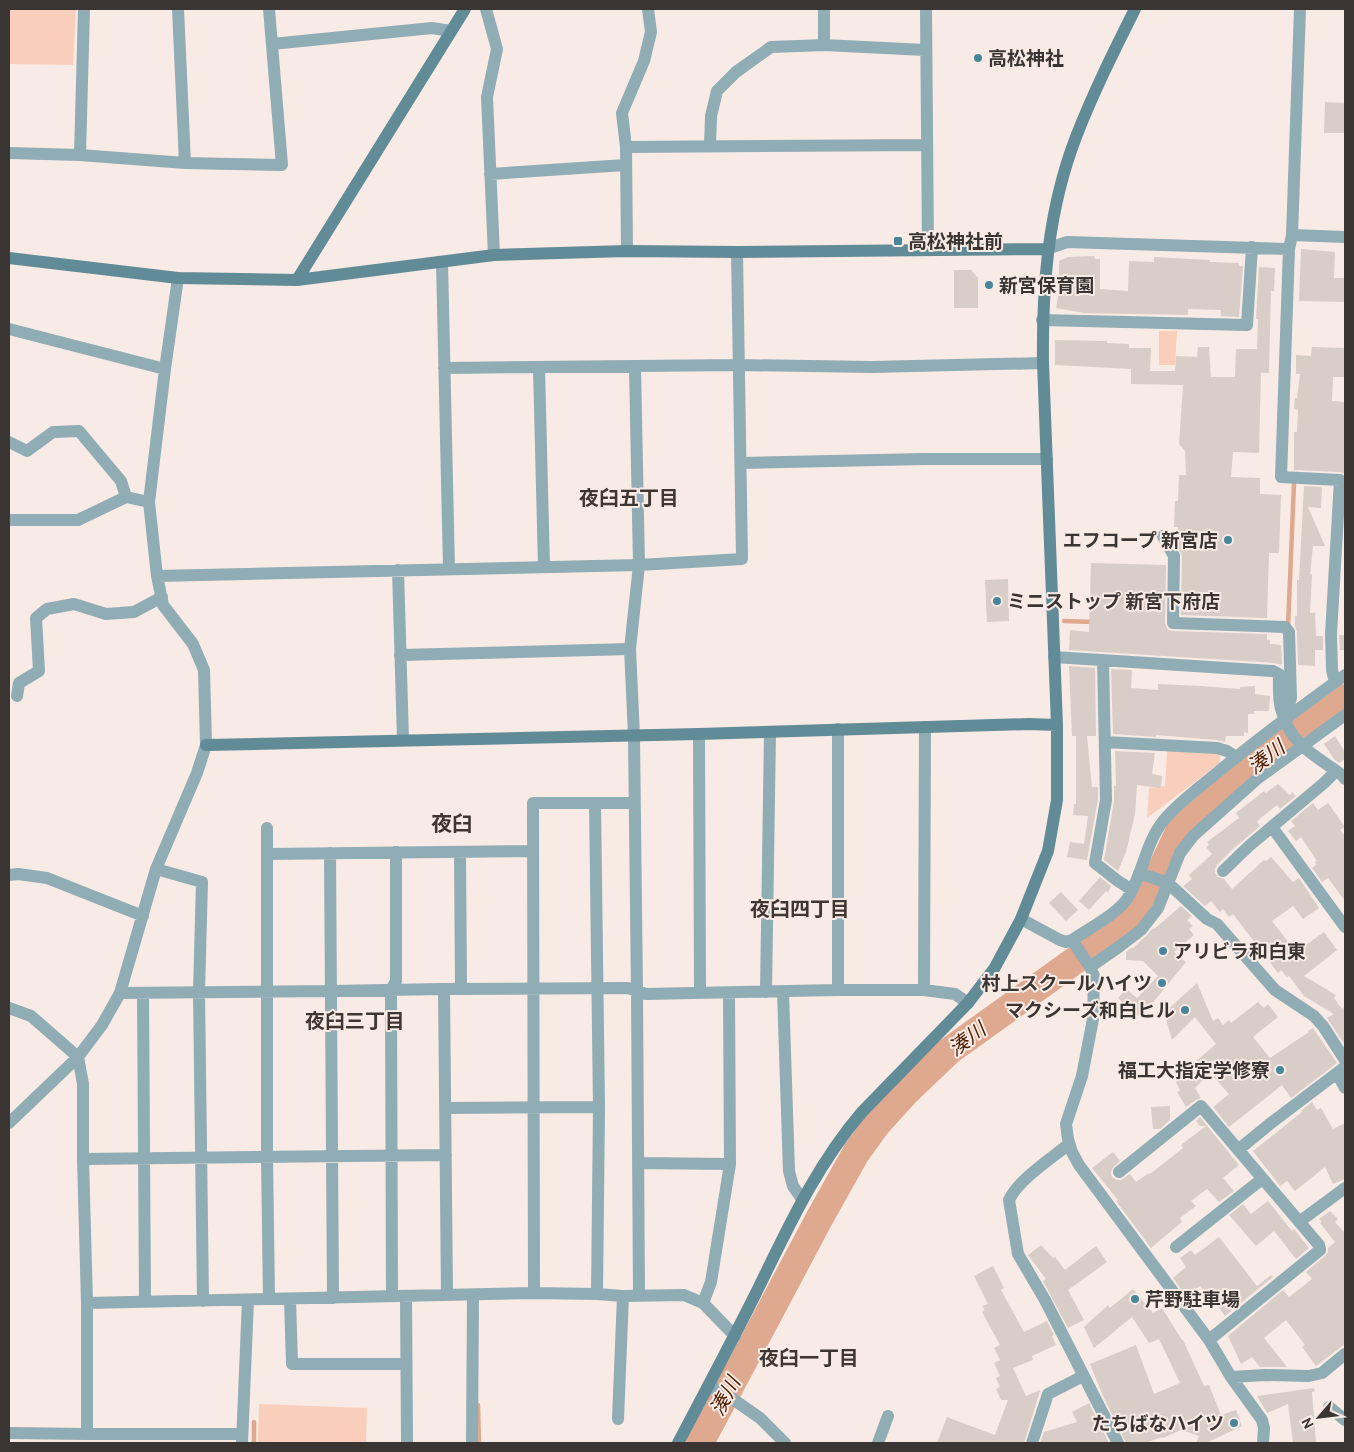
<svg xmlns="http://www.w3.org/2000/svg" width="1354" height="1452" font-family="Cabin,'Noto Sans JP',sans-serif">
<rect width="100%" height="100%" fill="#f8ebe5"/>
<!-- green -->
<path fill="#f9cfbb" d="M9 9H76L73 65 9 64Z
M1159 331H1177L1175 365H1159Z
M1167 751 1220 752V763L1147 818 1149 788 1165 786Z
M259 1404 367 1408 366 1443H258Z"/>
<g fill="none" stroke-linecap="round" stroke-linejoin="round">
<!-- stream -->
<path stroke="#dfa98f" stroke-width="4.5" d="M1064 621 1095 622
M1288 627 1294 484
M478 1405 479 1443
M254 1443V1422"/>
<!-- river -->
<path stroke="#dfa98f" stroke-width="28" d="M700 1443 819 1219 856 1153 877 1124 906 1092 949 1051 1141 913 1180 830 1252 767 1345 698"/>
</g>
<!-- building -->
<path fill="#d9cdc7" d="M1325 102 1345 103V133H1324Z
M1301 249 1335 252 1334 278H1345V302L1299 301Z
M1094 256 1095 259H1100V289L1128 291 1129 261 1154 262V257L1210 260V262L1239 263V266H1243L1239 317 1221 316V310L1188 309V315L1084 313 1056 308 1061 278H1059V261L1068 257Z
M1259 267 1275 268 1274 291H1271L1269 373H1261L1259 453 1233 452 1231 477 1260 478V494L1281 495 1279 553H1269L1267 618 1181 615 1182 556 1177 545 1178 527H1174L1175 501H1178L1179 475H1186L1185 451 1179 444 1183 385 1131 384V369L1055 365V340L1107 341V343L1129 344V348H1151L1150 371H1175L1176 356 1197 357 1198 347H1209L1211 377H1235L1236 349H1257L1258 319H1256Z
M954 270H971L978 278V308H954Z
M1312 347 1345 348V377H1333L1332 401 1345 402V474L1340 472 1294 470V432H1297L1298 410 1294 409 1295 398H1297L1300 374H1296V355L1311 356Z
M1304 486 1322 487 1321 508 1308 507 1325 546H1313L1310 574H1312L1310 613H1315L1316 636H1323V650H1315V666L1298 665 1297 632 1295 626V616H1297V580H1299Z
M1091 563 1166 565 1165 623 1168 630 1173 631 1267 634V640H1270V644L1281 645 1282 665 1274 663 1069 650 1070 630 1089 632Z
M1008 579 1009 621 987 622 985 580Z
M1339 635H1345V650H1340Z
M1069 666 1095 668 1096 736H1087L1092 787H1098V799L1087 860 1067 857 1070 842 1084 844 1088 816 1073 815 1074 804H1076V736H1072Z
M1111 669 1132 670 1131 688 1158 690V684L1201 686 1240 689V687L1255 686V694L1270 696 1269 711H1254V714H1248V733L1244 732V736H1226L1225 742 1217 740 1156 735V737L1113 734Z
M1335 736 1345 752V759L1339 763 1334 759 1324 744Z
M1115 751 1155 753 1152 774 1162 776 1161 788 1137 785 1135 814 1126 852 1118 871 1104 860 1114 801V786H1116Z
M1278 784 1290 795 1292 792 1296 796 1280 809 1277 805 1257 821 1260 826 1233 849 1217 865 1215 869V873L1218 877 1224 879 1232 889 1264 860 1266 861 1271 857 1293 882 1299 878 1319 908 1303 919 1293 906 1272 921 1296 952 1324 932 1337 950 1304 976 1336 995 1334 998 1342 1009 1345 1006V1045L1327 1018 1334 1014 1304 996 1289 976 1287 977 1281 970 1278 973 1233 914 1229 917 1223 909 1220 912 1211 901 1205 906 1183 886 1192 879 1189 875 1212 854 1206 847 1209 845 1207 842 1239 818 1236 813 1264 791 1266 793Z
M1313 803 1318 810 1328 803 1345 827 1340 830 1345 836V901L1328 878 1322 882 1312 868 1316 865 1315 862 1317 861 1301 837 1296 841 1288 831 1295 826 1291 821Z
M1100 877 1111 886 1108 893 1106 891 1089 910 1079 901Z
M1061 892 1078 910 1066 921 1049 903Z
M1181 906 1192 916 1187 920 1193 926 1189 929 1194 935 1174 952 1186 962 1142 1016 1136 1015 1118 998 1126 989 1137 998 1158 976 1143 961 1126 960V952L1131 948H1133L1147 935 1153 928 1154 929Z
M1197 983 1213 1021 1218 1018 1223 1025 1229 1020 1231 1023 1258 1002 1264 1008 1268 1004 1278 1017 1253 1037 1270 1058 1309 1032 1308 1031 1313 1028 1337 1063 1291 1098 1282 1085 1229 1127 1213 1107 1229 1094 1210 1073 1195 1088 1201 1098 1196 1100 1186 1107 1177 1092 1180 1090 1176 1082 1199 1069 1194 1063 1216 1044 1195 1017 1172 1040 1164 1013Z
M1312 1102 1317 1110 1321 1108 1333 1129 1345 1123V1179L1333 1184 1325 1167 1295 1191 1287 1181 1280 1186 1253 1151 1302 1112 1301 1111Z
M1170 1106V1120L1160 1129H1153L1151 1107Z
M1200 1117 1239 1165 1223 1178 1234 1191 1219 1202 1207 1189 1191 1201 1196 1206 1180 1218 1182 1222 1151 1248 1116 1201 1118 1200 1092 1168 1113 1152 1120 1161 1112 1169 1111 1173 1112 1177 1117 1180H1121L1130 1174 1136 1182 1149 1173 1150 1174 1183 1148 1181 1145 1206 1126H1200L1196 1121Z
M1268 1201 1292 1231 1294 1229 1309 1248 1296 1259 1274 1231 1256 1246 1229 1215 1243 1204 1251 1214Z
M1330 1211 1338 1219 1335 1222 1345 1233V1344L1316 1366 1302 1347 1305 1345 1286 1320 1264 1338 1287 1367H1260L1252 1357 1241 1364 1228 1336 1283 1290 1289 1297 1312 1279 1306 1272 1325 1256 1328 1252V1248L1335 1242 1320 1223 1322 1222 1319 1219Z
M1219 1237 1257 1286 1271 1275 1273 1277 1225 1316 1217 1305 1215 1306 1200 1286 1186 1296 1173 1278 1186 1267 1180 1258 1191 1250 1195 1255Z
M1041 1245 1053 1258 1055 1257 1065 1270 1096 1246 1107 1262 1068 1290 1084 1320 1068 1328 1043 1281 1046 1279 1028 1255Z
M993 1266 1004 1288 1001 1290 1024 1332 1047 1321 1054 1335 1052 1336 1056 1345 1032 1356 1033 1360 1013 1368 1026 1396 1040 1390V1391L1024 1443H937L947 1417 995 1435 1008 1400H1001L996 1389 1000 1387 996 1378 1000 1376 994 1363 1000 1360 994 1348 1000 1345 982 1312 985 1310 982 1306 988 1304 974 1276Z
M1133 1289 1153 1313 1162 1308 1182 1340H1183L1204 1386 1209 1385 1221 1415 1236 1410 1242 1426 1206 1443H1196L1199 1436 1181 1430 1163 1438 1162 1437 1145 1443H1126L1103 1396 1090 1364 1136 1345 1154 1394 1180 1383 1159 1339 1149 1343 1132 1317 1094 1348 1084 1327 1108 1305 1110 1308Z
M1314 1388 1315 1391 1312 1392 1316 1443H1293L1288 1404 1267 1413 1257 1396Z
M1089 1403 1109 1443H1040L1044 1432 1077 1422 1072 1412Z"/>
<g fill="none" stroke-linecap="round" stroke-linejoin="round">
<!-- street -->
<path stroke="#90acb5" stroke-width="12" d="M178 9 185 163
M486 9 497 49 487 97 494 255
M926 9 928 250
M1300 9 1292 235 1289 249 1281 477 1340 480 1331 634 1332 670 1335 682
M272 44 432 28 451 31
M824 45V9
M710 146 711 116 717 91 736 72 771 47 824 45 925 50
M626 147 927 145
M9 153 80 155 185 163 282 165 269 9
M80 155 84 9
M490 174 625 165
M1292 235 1345 237
M1047 249 1067 242 1289 249
M627 251 626 147 622 113 644 61 651 32 648 9
M442 262 449 569
M1042 320 1247 325 1252 247
M9 329 165 369
M635 367 639 565 630 649 634 736 637 991 639 1295
M444 368 738 365 872 367 1043 363
M539 368 544 567
M9 442 27 451 53 432 79 431 121 481 126 497
M741 463 924 459H1047
M9 520H78L126 497 149 502
M1163 536 1174 556 1173 623 1285 627 1289 632 1291 698 1285 720
M398 570 403 740
M157 576 639 565 742 559C741 457 738 355 737 252
M400 655 630 649
M1054 657 1273 671 1279 674C1279 685 1278 698 1281 709 1290 745 1315 755 1342 775L1345 779
M1103 660 1106 800 1095 863 1118 881 1132 890
M17 696 19 683 39 671 36 618 47 609 74 604 106 614 134 612 162 597
M838 729V990
M699 734 700 993
M1105 742 1217 748 1227 751 1236 757
M595 803 599 1107 597 1294
M1272 827 1345 927
M267 828V1157L269 1299
M460 852 461 989
M330 853 333 1298
M267 854 532 851
M156 869 202 882 199 992 203 1301
M1223 871 1249 846 1324 783 1336 771
M1139 873 1168 883 1207 919 1217 924 1275 990 1314 1016 1323 1026 1345 1060
M9 875 18 874 47 878 143 916
M1021 919 1060 940 1066 942 1072 940C1088 929 1117 914 1127 899 1143 875 1145 843 1164 820 1179 802 1200 787 1218 772 1259 738 1302 706 1345 675
M1072 940 1090 967 1094 976 1093 1019 1082 1076 1066 1124 1068 1139 1072 1152 1079 1165 1209 1340 1231 1377 1262 1420 1264 1428 1263 1443
M1090 967 1120 946 1141 930 1158 908 1180 853 1193 836 1257 779 1345 715
M444 989 447 1295
M924 990 925 727
M766 992 770 732
M783 992 789 1171 793 1186 802 1199
M120 993 330 991 444 989 628 988 646 994 838 990H924L955 994 968 1003
M143 993 145 1302
M9 1008 31 1016 78 1057 83 1084V1159L87 1303V1434
M1337 1073 1345 1088
M445 1108 599 1107
M9 1123 78 1057 102 1025 120 993 156 869 197 773 206 745 204 670 193 644 163 605 157 576 149 502 165 369 178 278
M1069 1144C1052 1158 1018 1180 1009 1200L1018 1254 1045 1300 1118 1443
M1238 1150 1271 1123 1345 1067
M83 1159 446 1155
M639 1163 730 1164
M1119 1172 1201 1106 1319 1245 1320 1250 1209 1340
M1299 1222 1345 1188
M1176 1247 1262 1179
M534 1293 533 803H634
M392 1296 391 990 396 981V852
M406 1296 407 1443
M290 1299 292 1364H406
M87 1303 534 1293 597 1294 623 1296 684 1295 703 1303 735 1336
M703 1303 711 1282 730 1164 729 993
M1231 1377 1265 1375 1309 1376 1322 1373 1345 1354
M709 1385 737 1402 760 1418 785 1443
M1329 1407 1345 1420
M618 1419 623 1296
M9 1433 87 1434H242
M242 1443 248 1300
M472 1443 473 1295
M878 1443 888 1416
M1032 1443 1048 1394 1083 1376"/>
<!-- secondary -->
<path stroke="#628b98" stroke-width="12" d="M9 258 178 278 297 280 494 255 627 251 737 252 1047 249
M297 280 465 9
M206 745 699 734 1029 724 1057 725
M678 1443C704 1394 730 1345 755 1295 787 1230 815 1167 862 1112L968 1003 994 969 1021 919 1048 851 1057 800V725L1043 363C1042 286 1048 210 1076 137 1093 93 1114 51 1135 9"/>
</g>
<!-- markers -->
<g fill="#47869a" stroke="#f8ebe5" stroke-width="2">
<circle cx="978" cy="58" r="5"/>
<rect x="893" y="236" width="10" height="10" rx="2.5"/>
<circle cx="989" cy="285" r="5"/>
<circle cx="1228" cy="540" r="5"/>
<circle cx="997" cy="601" r="5"/>
<circle cx="1163" cy="951" r="5"/>
<circle cx="1162" cy="983" r="5"/>
<circle cx="1185" cy="1010" r="5"/>
<circle cx="1280" cy="1070" r="5"/>
<circle cx="1135" cy="1299" r="5"/>
<circle cx="1234" cy="1423" r="5"/>
</g>
<g text-anchor="middle" stroke-width="4" stroke-linejoin="round" paint-order="stroke">
<!-- poi labels -->
<g font-size="19" font-weight="bold" fill="#3a3532" stroke="#f8ebe5" text-anchor="start">
<text x="988" y="65">高松神社</text>
<text x="908" y="248">高松神社前</text>
<text x="999" y="292">新宮保育園</text>
<text x="1218" y="547" text-anchor="end">エフコープ 新宮店</text>
<text x="1007" y="608">ミニストップ 新宮下府店</text>
<text x="1173" y="958">アリビラ和白東</text>
<text x="1152" y="990" text-anchor="end">村上スクールハイツ</text>
<text x="1175" y="1017" text-anchor="end">マクシーズ和白ヒル</text>
<text x="1270" y="1077" text-anchor="end">福工大指定学修寮</text>
<text x="1145" y="1306">芹野駐車場</text>
<text x="1224" y="1430" text-anchor="end">たちばなハイツ</text>
</g>
<!-- neighbourhood labels -->
<g font-size="20" font-weight="bold" fill="#403631" stroke="#f8ebe5">
<text x="629" y="505">夜臼五丁目</text>
<text x="800" y="916">夜臼四丁目</text>
<text x="355" y="1028">夜臼三丁目</text>
<text x="809" y="1365">夜臼一丁目</text>
</g>
<!-- water labels -->
<g font-size="20" font-style="italic" fill="#512003" stroke="#f8ebe5">
<text transform="translate(1266 757) rotate(-37)" y="7">湊川</text>
<text transform="translate(967 1039) rotate(-37)" y="7">湊川</text>
<text transform="translate(725 1396) rotate(-62)" y="7">湊川</text>
</g>
<!-- quarter labels -->
<g font-size="21" font-weight="bold" fill="#403631" stroke="#f8ebe5">
<text x="452" y="831">夜臼</text>
</g>
</g>
<!-- border -->
<rect width="1354" height="1452" fill="none" stroke="#3a3532" stroke-width="20"/>
<!-- north arrow -->
<g transform="translate(1319 1417) rotate(242)" stroke="#f8ebe5" stroke-width="4" paint-order="stroke">
<path d="M0-4L9 19L0 12L-9 19Z" fill="#3a3532"/>
<text y="-8" font-size="14" font-weight="bold" text-anchor="middle" fill="#3a3532">N</text>
</g>
</svg>
